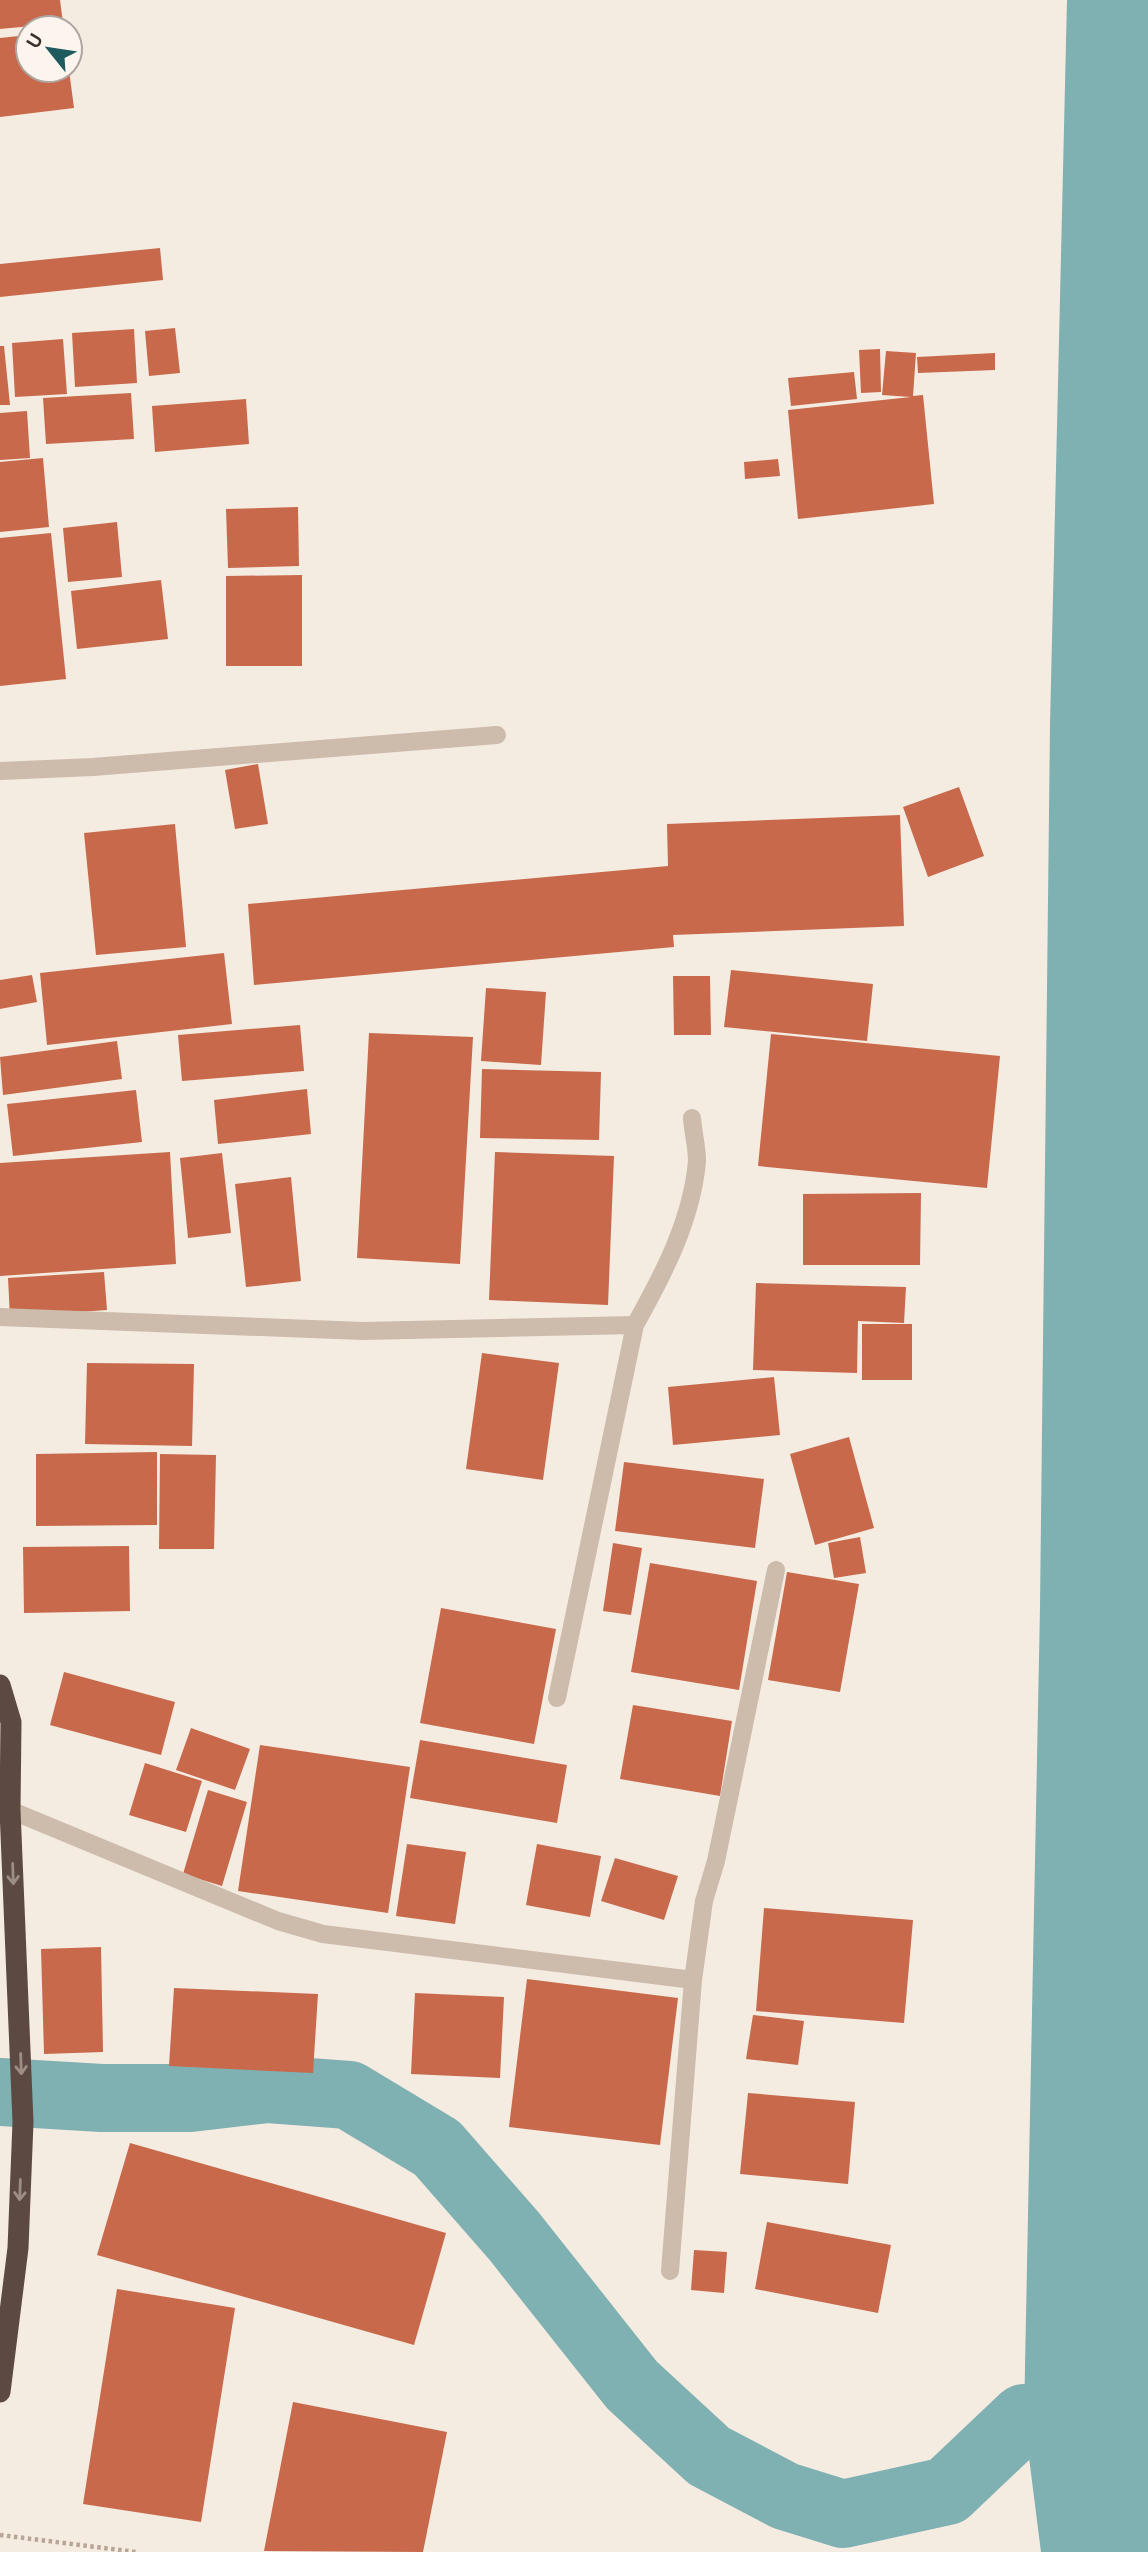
<svg xmlns="http://www.w3.org/2000/svg" width="1148" height="2552" font-family="'DM Sans',sans-serif">
<rect width="100%" height="100%" fill="#f4ebe1"/>
<!-- water -->
<path fill="#7fb0b2" d="M1067 0H1148V2552H1041L1024 2418 1040 1608 1050 725Z"/>
<g fill="none" stroke-linecap="round" stroke-linejoin="round">
<!-- river -->
<path stroke="#7fb0b2" stroke-width="68" d="M0 2092 102 2098H190L268 2089 349 2095 437 2148 514 2236 632 2385 709 2456 785 2496 843 2514 947 2491 1024 2418"/>
</g>
<!-- building -->
<path fill="#c8694b" d="M0 0H60L63 23 0 29Z
M28 35V70H69L74 108 0 117V38Z
M160 248 163 280 0 297V264Z
M175 328 180 373 149 376 145 331Z
M134 329 137 383 75 387 72 333Z
M63 339 67 394 15 397 12 343Z
M0 346H4L10 405H0Z
M880 349 881 392 861 393 859 350Z
M886 351 916 353 913 396 923 395 934 504 798 519 788 410 911 397 882 395Z
M995 353V370L918 373 917 357Z
M854 372 857 399 791 406 788 378Z
M131 393 134 439 46 444 43 398Z
M246 399 249 444 155 452 152 406Z
M27 411 30 458 0 460V413Z
M43 458 49 527 0 532V462Z
M778 459 780 476 745 479 744 462Z
M298 507 299 566 228 568 226 509Z
M117 522 122 577 68 582 63 528Z
M51 533 66 679 0 686V538Z
M302 575V666H226V576Z
M161 580 168 639 77 649 71 591Z
M258 764 268 824 235 829 225 770Z
M959 787 984 856 928 877 903 807Z
M900 815 904 926 673 935 674 947 254 985 248 904 668 866 667 824Z
M175 824 186 947 96 955 84 833Z
M224 953 232 1024 47 1045 40 973Z
M731 970 873 984 867 1041 724 1027Z
M32 975 37 1002 0 1009V980Z
M673 976H710L711 1035H674Z
M486 988 546 992 541 1065 481 1061Z
M300 1025 304 1071 182 1081 178 1035Z
M369 1033 473 1037 460 1264 357 1258Z
M771 1034 1000 1056 987 1188 758 1166Z
M117 1041 122 1079 3 1095 0 1057Z
M482 1069 601 1072 599 1140 480 1138Z
M307 1089 311 1134 218 1144 214 1100Z
M136 1090 142 1142 13 1156 7 1104Z
M170 1152 176 1264 0 1276V1163Z
M495 1152 614 1156 608 1305 489 1300Z
M222 1153 231 1233 188 1238 180 1158Z
M291 1177 301 1281 246 1287 235 1184Z
M921 1193 920 1265H803V1194Z
M104 1272 107 1310 10 1317 8 1278Z
M756 1283 906 1287 904 1323 858 1321 857 1373 753 1370Z
M862 1324H912V1380H862Z
M482 1353 559 1363 543 1480 466 1469Z
M87 1363 194 1364 192 1446 85 1444Z
M774 1377 780 1435 673 1445 668 1387Z
M849 1437 874 1528 815 1545 790 1454Z
M157 1452V1525L36 1526V1454Z
M160 1454 216 1455 214 1549H159Z
M624 1462 764 1479 755 1548 615 1531Z
M860 1537 866 1573 834 1578 828 1543Z
M613 1543 642 1548 631 1615 603 1611Z
M129 1546 130 1611 24 1613 23 1547Z
M650 1563 757 1581 739 1690 631 1672Z
M787 1572 859 1584 840 1692 768 1680Z
M441 1608 556 1629 534 1744 420 1723Z
M64 1672 175 1702 161 1755 50 1725Z
M633 1705 732 1721 720 1796 620 1779Z
M191 1728 250 1749 235 1790 176 1770Z
M420 1740 567 1765 557 1823 410 1798Z
M260 1745 410 1767 388 1913 238 1891Z
M145 1763 202 1781 186 1832 129 1815Z
M208 1790 247 1802 222 1886 183 1874Z
M407 1844 466 1852 455 1924 396 1916Z
M537 1844 601 1856 590 1917 526 1905Z
M615 1858 678 1876 664 1920 601 1901Z
M764 1908 913 1920 904 2023 756 2011Z
M101 1947 103 2052 44 2054 41 1949Z
M527 1979 678 1998 660 2145 509 2127Z
M174 1988 318 1994 313 2073 169 2066Z
M415 1993 504 1997 500 2078 411 2074Z
M753 2015 804 2021 798 2065 746 2059Z
M748 2093 855 2102 848 2184 740 2174Z
M130 2143 446 2233 414 2345 97 2255Z
M767 2222 891 2245 878 2313 755 2289Z
M694 2250 727 2252 724 2293 691 2290Z
M117 2289 235 2308 201 2522 83 2504Z
M293 2402 447 2432 423 2552 264 2551Z"/>
<g fill="none" stroke-linecap="round" stroke-linejoin="round">
<!-- path -->
<path stroke="#b9a596" stroke-width="4.5" stroke-dasharray="3.5 3.5" stroke-linecap="butt" d="M0 2535 136 2552"/>
<!-- minor -->
<path stroke="#cdbbac" stroke-width="18" d="M0 771 93 767 497 735
M0 1317 363 1331 635 1325 557 1698
M635 1325C663 1275 692 1220 697 1161 697 1147 693 1132 692 1118
M10 1810 278 1921 323 1934 693 1980 704 1901 716 1861 776 1570
M670 2271 693 1980"/>
<!-- highway -->
<path stroke="#5c4a42" stroke-width="21" d="M0 1685 11 1722 10 1810 23 2122 18 2248 0 2392"/>
</g>
<!-- one-way arrows -->
<defs><path id="oneway-shaft" d="M-6 0H5M1.5-3L5.5 0L1.5 3" fill="none" stroke-width="1.6" stroke-linecap="round" stroke-linejoin="round" transform="scale(1.75)"/></defs>
<g stroke="#9c8e87">
<use href="#oneway-shaft" transform="translate(13 1874) rotate(88)"/>
<use href="#oneway-shaft" transform="translate(21 2064) rotate(88)"/>
<use href="#oneway-shaft" transform="translate(20 2190) rotate(92)"/>
</g>
<!-- north arrow -->
<g transform="translate(49 49) rotate(300)"><circle r="33" fill="#fbf5ee" stroke="#aea6a0" stroke-width="2"/>
<path d="M0-5L12 26L0 18L-12 26Z" fill="#1f5a5e"/>
<text y="-10" font-size="19" font-weight="bold" text-anchor="middle" fill="#3b302b">U</text>
</g>
</svg>
